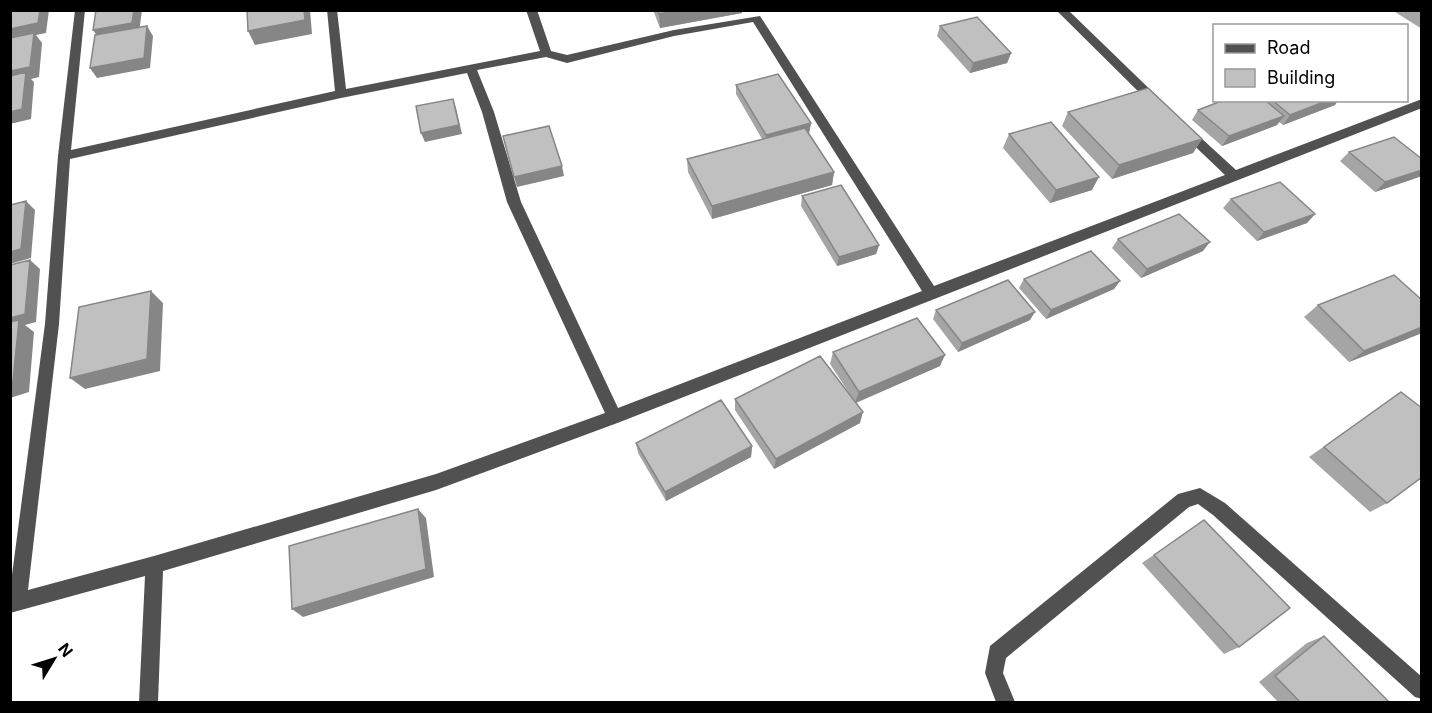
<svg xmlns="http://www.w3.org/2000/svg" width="1432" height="713" font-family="Inter,sans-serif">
<rect width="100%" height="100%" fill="#fff"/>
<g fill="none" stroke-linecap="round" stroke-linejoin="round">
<!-- minor -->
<path fill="#515151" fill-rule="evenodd" d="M75 10H85L71 150 335 91 327 10H337L346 89 540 51 526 10H537L551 51 567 55 674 30 760 16 934 286 1225 175 1180 132V126H1188L1236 170 1422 99V108L620 422 436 490 163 571 158 702H139L145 576 10 613V590L45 324 58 156ZM753 22 922 291 618 408 521 202 494 112 477 70 546 57 567 63 674 36ZM467 73 482 112 507 202 605 413 436 474 154 556 28 590 59 324 70 159 341 98Z
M1056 10H1068L1162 101V107H1154Z
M1200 488 1225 503 1422 677V699L1415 697 1213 515 1198 504 1189 507 1006 658 1003 673 1015 702H996L985 673 990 646 1178 494Z"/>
</g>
<!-- wall -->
<path fill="#a5a5a5" d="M653 10H742V13L660 28Z
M1392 10H1422V29Z
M940 26 1011 53 1007 63 970 73 937 36Z
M736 85 811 123 809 133 834 172 832 185 712 219 688 172 687 159 762 139 736 94Z
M1224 100H1338L1335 105 1283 125 1279 122 1277 125 1222 146 1192 120 1198 110Z
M1068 112 1202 139 1193 153 1112 179 1062 126Z
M1009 134 1092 190 1050 203 1003 148Z
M1349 152 1422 159V176L1375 192 1340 161Z
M802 196 879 245 876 254 837 266 801 206Z
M1231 199 1315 214 1307 223 1257 241 1223 208Z
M1118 239 1203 251 1141 278 1112 248Z
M1024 279 1120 281 1114 289 1046 319 1019 288Z
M1318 305 1422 333 1349 362 1304 317Z
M936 310 1030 320 958 352 933 319Z
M833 352 940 366 856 403 860 423 774 469 735 410V399H853L830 364Z
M1401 392 1387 503 1370 512 1309 457Z
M636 443 752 446 751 457 666 501 638 453Z
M1204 520 1239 647 1224 654 1142 563Z
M1324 636 1389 702H1278L1259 682 1307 643Z"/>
<!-- shaded-wall -->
<path fill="#868686" d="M40 10H49L46 33 36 35 42 43 39 77 31 79 34 82 31 119 10 124V29Z
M134 10H142L139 33 100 40 93 30Z
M304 10H310L312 34 255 45 248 31Z
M678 10H742V13L660 28 659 14Z
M147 26 153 36 150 68 97 78 90 68Z
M1011 53 1007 63 970 73 973 63Z
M453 99 456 108 462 134 425 142 421 133Z
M1329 100H1338L1335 105 1283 125 1290 115Z
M1284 116 1277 125 1222 146 1229 136Z
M811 123 809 133 765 145 766 135Z
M1202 139 1193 153 1112 179 1119 165Z
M562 166 564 176 517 187 514 177Z
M1422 170V176L1375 192 1385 182Z
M834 172 832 185 712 219V206Z
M1099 177 1092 190 1050 203 1056 190Z
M26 201 35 210 31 258 10 264V252Z
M1315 214 1307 223 1257 241 1264 232Z
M1210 242 1203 251 1141 278 1147 269Z
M879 245 876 254 837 266 839 257Z
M30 260 40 269 36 322 25 325 34 332 29 392 10 398V318Z
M1120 281 1114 289 1046 319 1051 310Z
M151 291 163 303 160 371 85 389 70 378Z
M1035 312 1030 320 958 352 962 343Z
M1422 327V333L1349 362 1364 351Z
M945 355 940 366 855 403 859 392Z
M863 412 860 423 774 469 776 459Z
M752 446 751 457 666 501 665 492Z
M418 509 426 518 434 577 303 617 292 609Z"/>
<!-- building -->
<path fill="#c0c0c0" stroke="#868686" stroke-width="1.5" d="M10 10H40L38 23 10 29Z
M96 10H134L132 23 93 30Z
M247 10H304L305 20 248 31Z
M658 10H678L659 14Z
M977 17 1011 53 973 63 940 26Z
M147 26 144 58 90 68 95 35Z
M34 33 30 67 10 71V38Z
M26 72 22 109 10 112V76Z
M778 74 811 123 766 135 736 85Z
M1148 88 1202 139 1119 165 1068 112Z
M453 99 459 125 421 133 416 106Z
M1224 100H1265L1284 116 1229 136 1198 110Z
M1272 100H1329L1290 115Z
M1051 122 1099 177 1056 190 1009 134Z
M549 126 562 166 514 177 503 136Z
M805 128 834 172 712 206 687 159Z
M1394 137 1422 159V170L1385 182 1349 152Z
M1280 182 1315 214 1264 232 1231 199Z
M841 185 879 245 839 257 802 196Z
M26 201 21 249 10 252V205Z
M1179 214 1210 242 1147 269 1118 239Z
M1091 251 1120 281 1051 310 1024 279Z
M30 260 25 314 10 318V265Z
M1394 275 1422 300V327L1364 351 1318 305Z
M1008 280 1035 312 962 343 936 310Z
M151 291 147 359 70 378 79 307Z
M917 318 945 355 859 392 833 352Z
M19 320 13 381 10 382V322Z
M820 356 863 412 776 459 735 399Z
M1401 392 1422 408V477L1387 503 1324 447Z
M721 400 752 446 665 492 636 443Z
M418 509 426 569 292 609 289 546Z
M1204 520 1290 608 1239 647 1154 555Z
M1324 636 1389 702H1300L1275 676Z"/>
<!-- border -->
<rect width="1432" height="713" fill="none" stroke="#000000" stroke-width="24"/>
<!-- legend -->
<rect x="1213" y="24" width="195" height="78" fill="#ffffff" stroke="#999999" stroke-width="1.5"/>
<rect x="1225" y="44" width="30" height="9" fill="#515151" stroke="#999999" stroke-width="1.5"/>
<text x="1267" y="54" font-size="18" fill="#000000">Road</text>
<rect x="1225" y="69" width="30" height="18" fill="#c0c0c0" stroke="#999999" stroke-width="1.5"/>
<text x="1267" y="84" font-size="18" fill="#000000">Building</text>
<!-- north arrow -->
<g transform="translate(54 659) rotate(52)" stroke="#ffffff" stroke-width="4.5" paint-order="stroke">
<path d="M0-4.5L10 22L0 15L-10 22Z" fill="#000000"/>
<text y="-9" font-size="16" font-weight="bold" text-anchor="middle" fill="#000000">N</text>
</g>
</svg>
